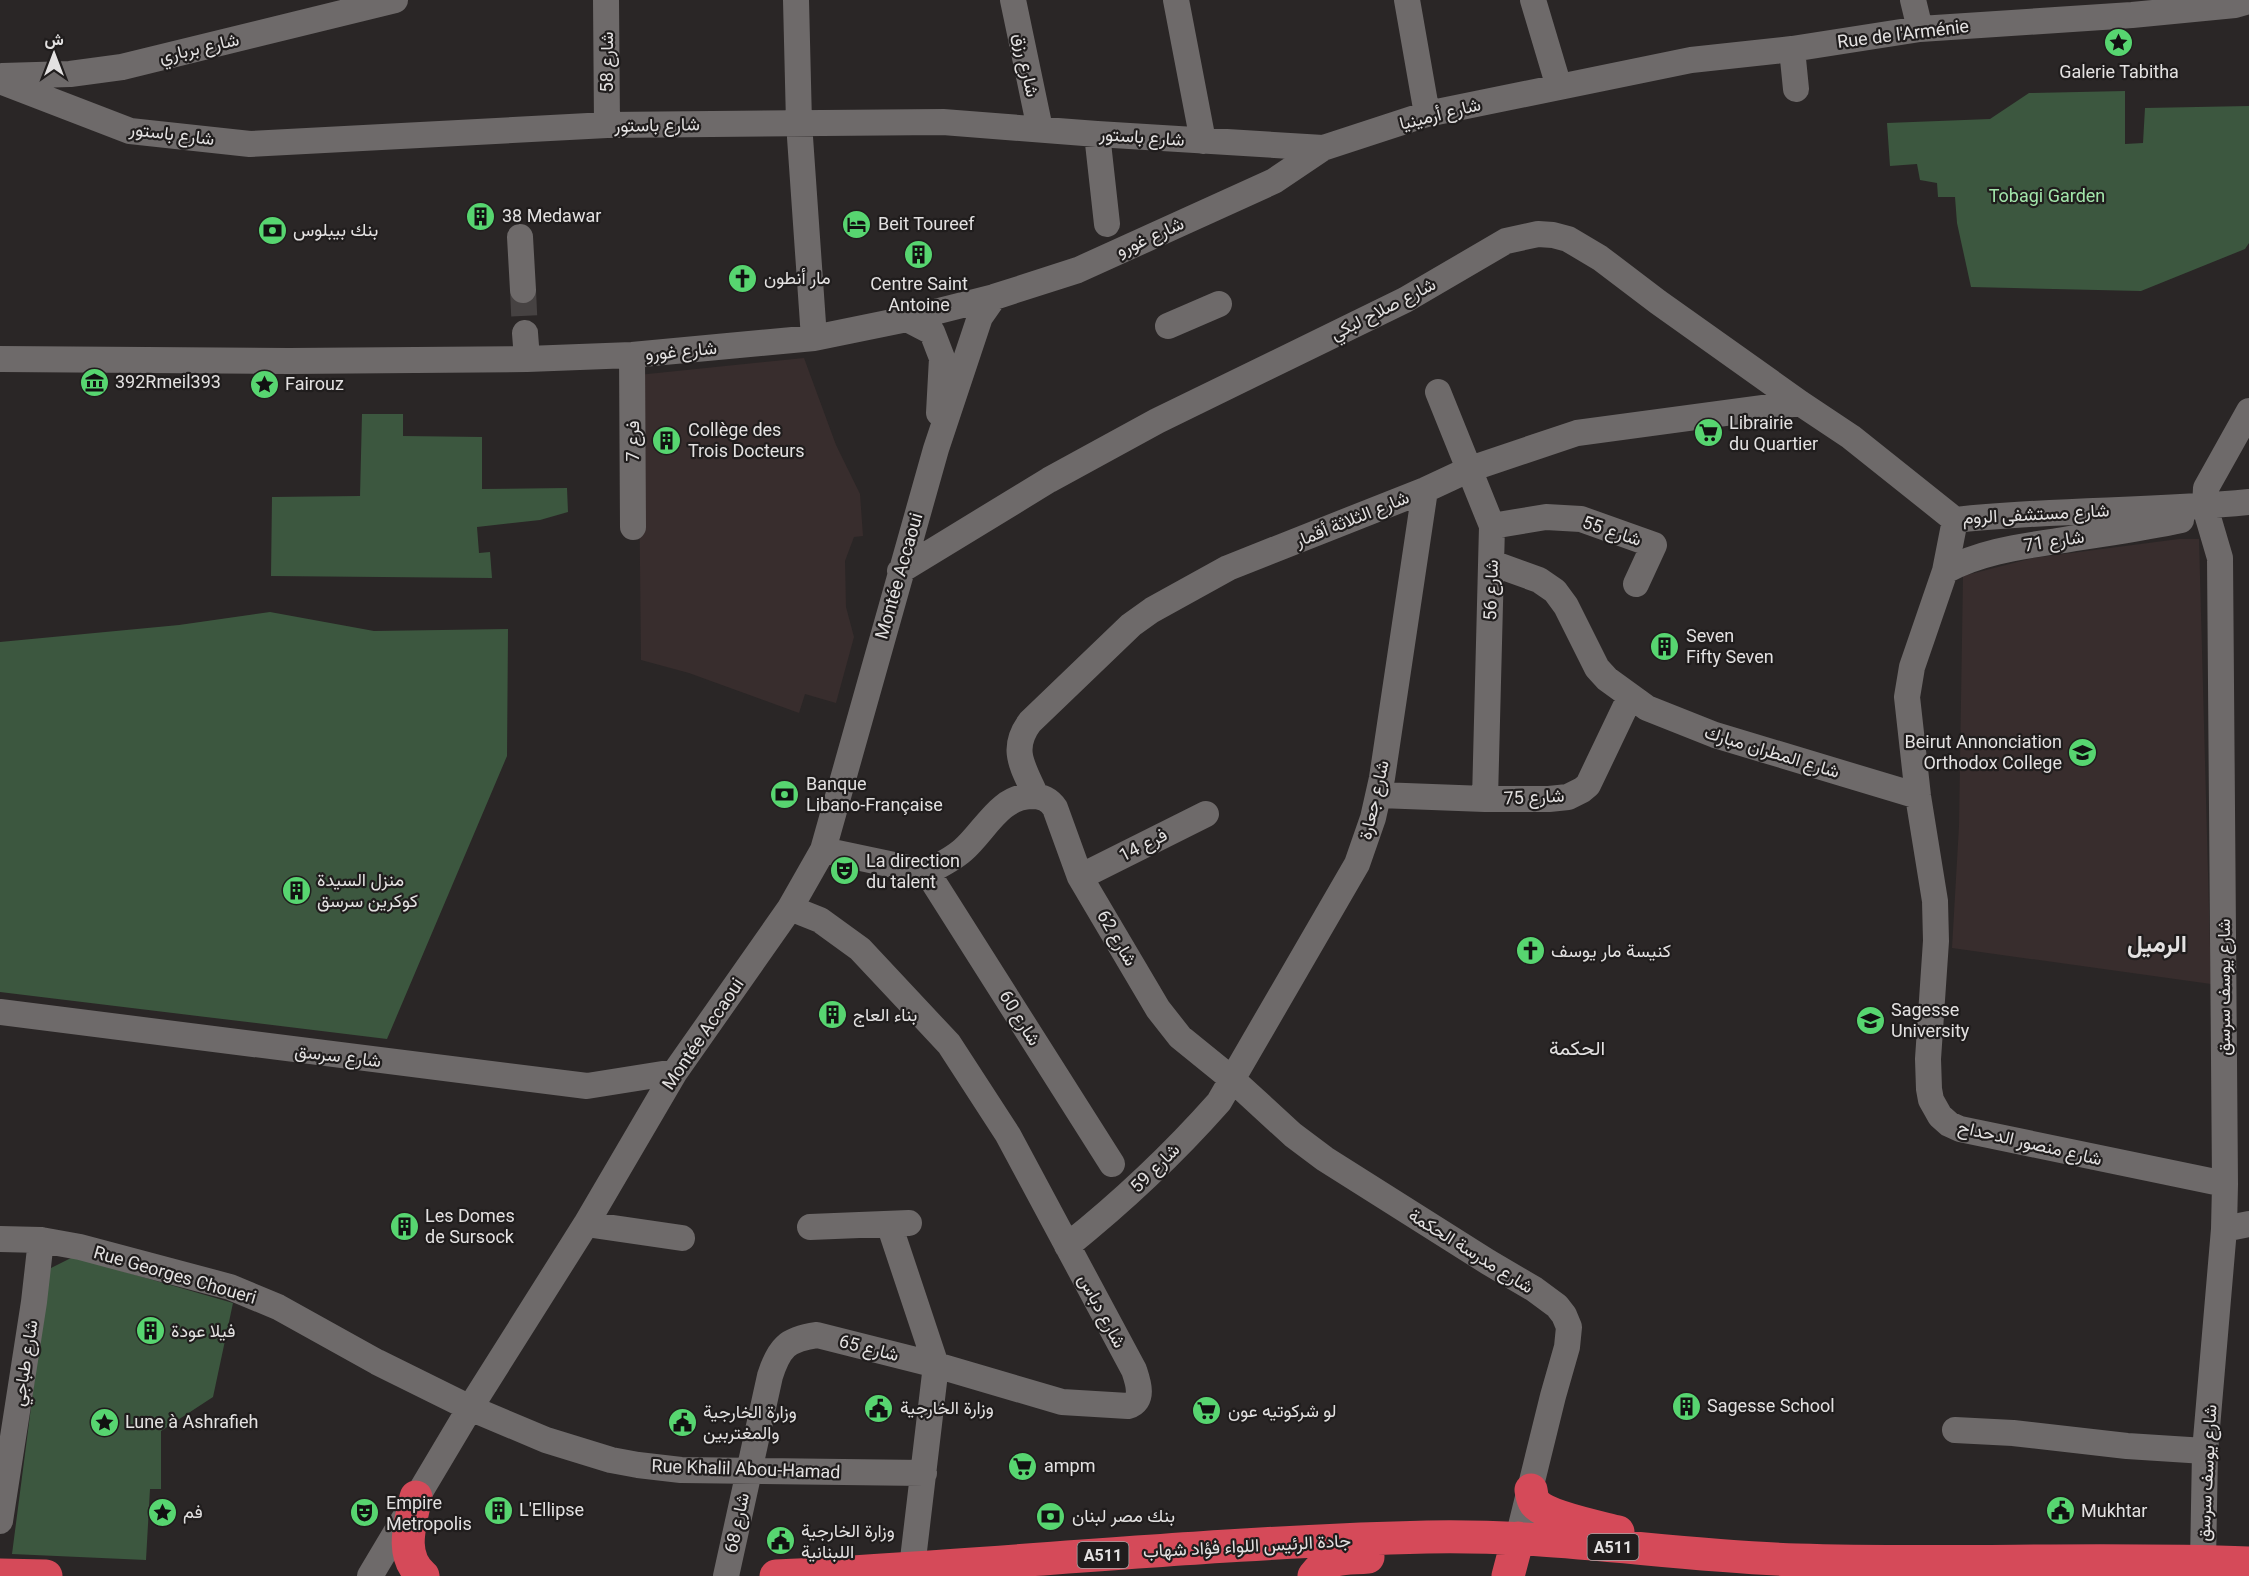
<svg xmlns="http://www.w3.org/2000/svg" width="2249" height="1576" font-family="Roboto,Vazirmatn,sans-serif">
<rect width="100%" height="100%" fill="#2a2626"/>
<!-- built -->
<path fill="#382d2d" d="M804 358 836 445 860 494 863 536 854 537 845 561 846 607 854 637 836 703 805 694 799 713 689 673 641 660 638 375Z
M2179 539H2199L2211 984 1952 948 1959 826 1963 576 2033 558Z"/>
<!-- green -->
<path fill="#3c573f" d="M2125 91V144L2143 143 2145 108 2249 106V243L2245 249 2141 291 1971 287 1957 223 1955 197H1938L1937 183 1920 180 1917 164 1890 166 1887 123 1990 119 2029 93Z
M362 414H403V436L482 437V489L567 488 568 512 540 520 477 527 479 553 490 552 492 578 271 576 272 497 360 496Z
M270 612 374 631 508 629 507 756 387 1039 0 992V642L179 625Z
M73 1257 233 1303 213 1397 161 1431V1489H150L146 1560 12 1554 49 1269Z"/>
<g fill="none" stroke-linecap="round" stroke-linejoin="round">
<!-- minor-tunnel -->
<path stroke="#464242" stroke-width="26" stroke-dasharray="26 13" stroke-linecap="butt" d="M523 290 525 333"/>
<!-- minor -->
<path stroke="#6e6a6a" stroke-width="26" d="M606 0 607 125
M796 0 799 123 814 338
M1013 0 1040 129
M1176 0 1203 141
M1407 0 1427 114
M1533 0 1559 87
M1913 0 1920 29
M1792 49 1796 89
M2 76 70 74 122 67 395 0
M0 81 130 131 250 144 607 125 943 122 1097 134 1323 148
M1097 134 1107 224
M520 237 523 290
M907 319 932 332 942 358 939 413
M1168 326 1219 304
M525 333 527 359
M632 355 633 527
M0 359 289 361 527 359 632 355 814 338 907 319 994 297 1078 270 1274 181 1323 148 1427 114 1691 60 1792 49 1920 29 2132 15 2235 5 2249 1
M1438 392 1492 526 1485 799
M1955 520 1945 571 1912 667 1907 697 1918 796 1935 901 1936 941 1928 1059 1929 1089 1931 1100 1940 1116 1949 1124 1960 1129 2225 1184
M1492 526 1546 517 1581 519 1654 545 1636 584
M1492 563 1539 580 1555 591 1566 606 1597 668 1607 679 1647 708 1715 735 1918 796
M900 571 1049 480 1157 421 1405 300 1506 241 1538 234 1553 235 1568 239 1600 258 1658 302 1800 403 1851 437 1955 520C2053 509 2151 512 2249 502
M1945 571C1980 552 2018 547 2057 541 2098 534 2140 529 2181 520
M1379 795 1485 799H1549L1568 797 1582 790 1588 785 1630 697
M1036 796C1024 768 1009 750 1030 722L1131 625 1152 610 1228 568 1425 490 1470 469 1577 433 1800 403
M823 850 927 872C939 866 953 859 963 850 985 831 999 797 1031 796 1042 796 1049 799 1055 808L1080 877 1158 1009 1180 1037 1233 1080 1293 1135 1325 1159 1488 1262 1534 1289 1557 1306 1564 1315 1569 1327 1567 1347 1553 1396 1518 1538
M927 872 1112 1164
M1080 877 1206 814
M790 908 820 920 860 949 949 1044 1008 1135 1134 1370C1138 1382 1145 1401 1128 1406L1062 1402 936 1365 911 1576
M0 1012 587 1086 675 1072
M586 1224 682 1238
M889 1224 936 1365
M810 1227 909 1223
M2224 1229 2249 1224
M0 1239 41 1240 80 1247 230 1287 278 1307 377 1362 470 1408 546 1440 611 1460 638 1465 681 1470 924 1473
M1067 1246C1122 1202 1173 1154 1219 1102L1357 864 1373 818 1382 778 1425 490
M1955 1430 2013 1433 2127 1446 2205 1451
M0 1521 34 1302 41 1240
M370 1576 470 1408 586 1224 675 1072 790 908 823 850 936 449 980 317 994 297
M726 1576 770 1376C779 1348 787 1339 817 1335L936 1365
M2201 1576 2203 1562 2205 1451 2224 1229 2225 1184 2220 558 2205 507 2206 488 2249 411"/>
<!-- highway -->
<path stroke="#d54a59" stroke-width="33" d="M1531 1490C1532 1495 1532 1499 1535 1503 1547 1517 1599 1527 1618 1532
M416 1497C410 1524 399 1556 423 1576
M0 1575 46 1576
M776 1576C993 1566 1210 1542 1427 1537 1551 1534 1673 1556 1797 1560 1948 1565 2098 1557 2249 1563
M1314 1576C1330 1555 1344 1559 1368 1557
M1508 1576 1518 1538"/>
</g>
<!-- icons -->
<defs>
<symbol id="sight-disc" viewBox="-11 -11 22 22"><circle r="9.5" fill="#57d570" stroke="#201d1d"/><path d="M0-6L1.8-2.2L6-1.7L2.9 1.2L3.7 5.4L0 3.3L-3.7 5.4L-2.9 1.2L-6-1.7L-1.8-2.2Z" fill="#111"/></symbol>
<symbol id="building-disc" viewBox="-11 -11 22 22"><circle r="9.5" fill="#57d570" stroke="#201d1d"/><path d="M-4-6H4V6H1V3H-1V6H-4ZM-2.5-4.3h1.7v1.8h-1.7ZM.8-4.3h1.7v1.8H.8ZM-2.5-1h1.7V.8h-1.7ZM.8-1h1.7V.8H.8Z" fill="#111"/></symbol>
<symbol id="hotel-disc" viewBox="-11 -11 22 22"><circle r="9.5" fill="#57d570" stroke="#201d1d"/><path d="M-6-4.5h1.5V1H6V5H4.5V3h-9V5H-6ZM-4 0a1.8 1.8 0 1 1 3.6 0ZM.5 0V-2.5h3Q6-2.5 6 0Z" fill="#111"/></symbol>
<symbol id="bank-disc" viewBox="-11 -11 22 22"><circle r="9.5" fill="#57d570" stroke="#201d1d"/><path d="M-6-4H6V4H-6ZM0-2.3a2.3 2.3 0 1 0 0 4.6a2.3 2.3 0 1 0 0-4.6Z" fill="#111"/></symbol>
<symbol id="church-disc" viewBox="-11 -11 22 22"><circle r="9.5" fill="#57d570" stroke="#201d1d"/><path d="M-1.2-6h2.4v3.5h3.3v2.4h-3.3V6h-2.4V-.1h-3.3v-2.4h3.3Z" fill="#111"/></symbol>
<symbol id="museum-disc" viewBox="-11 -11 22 22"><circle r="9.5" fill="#57d570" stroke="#201d1d"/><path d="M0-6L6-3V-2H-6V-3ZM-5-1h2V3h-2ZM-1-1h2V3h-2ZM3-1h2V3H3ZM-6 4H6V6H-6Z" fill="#111"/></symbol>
<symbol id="supermarket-disc" viewBox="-11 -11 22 22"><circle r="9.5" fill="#57d570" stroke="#201d1d"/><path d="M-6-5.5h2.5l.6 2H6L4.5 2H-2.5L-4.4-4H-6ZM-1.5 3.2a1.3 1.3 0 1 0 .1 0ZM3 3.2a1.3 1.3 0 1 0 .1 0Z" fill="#111"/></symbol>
<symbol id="university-disc" viewBox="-11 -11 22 22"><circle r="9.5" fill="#57d570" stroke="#201d1d"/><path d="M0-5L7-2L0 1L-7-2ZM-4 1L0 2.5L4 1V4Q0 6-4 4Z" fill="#111"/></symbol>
<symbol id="theatre-disc" viewBox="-11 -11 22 22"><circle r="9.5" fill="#57d570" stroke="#201d1d"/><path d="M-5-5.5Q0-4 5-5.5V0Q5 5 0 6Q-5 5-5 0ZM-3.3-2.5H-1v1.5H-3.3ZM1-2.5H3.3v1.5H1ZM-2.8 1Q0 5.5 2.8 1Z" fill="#111"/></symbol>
<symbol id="civic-disc" viewBox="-11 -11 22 22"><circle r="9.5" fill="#57d570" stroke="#201d1d"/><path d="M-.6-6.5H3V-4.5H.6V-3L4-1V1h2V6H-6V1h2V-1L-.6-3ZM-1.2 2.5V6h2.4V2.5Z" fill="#111"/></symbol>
</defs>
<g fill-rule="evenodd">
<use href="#sight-disc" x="2102" y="26" width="33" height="33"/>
<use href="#building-disc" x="464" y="200" width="33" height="33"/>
<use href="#hotel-disc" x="840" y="208" width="33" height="33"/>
<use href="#bank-disc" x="256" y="214" width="33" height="33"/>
<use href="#building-disc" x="902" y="238" width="33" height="33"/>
<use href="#church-disc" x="726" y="262" width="33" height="33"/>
<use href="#museum-disc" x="78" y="366" width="33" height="33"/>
<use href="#sight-disc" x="248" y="368" width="33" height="33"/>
<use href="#supermarket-disc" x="1692" y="416" width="33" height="33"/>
<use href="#building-disc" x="650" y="424" width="33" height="33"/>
<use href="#building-disc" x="1648" y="630" width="33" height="33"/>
<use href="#university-disc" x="2066" y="736" width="33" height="33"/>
<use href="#bank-disc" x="768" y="778" width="33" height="33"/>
<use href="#theatre-disc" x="828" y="854" width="33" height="33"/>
<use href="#building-disc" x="280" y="874" width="33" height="33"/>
<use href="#church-disc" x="1514" y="934" width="33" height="33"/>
<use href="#building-disc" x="816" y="998" width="33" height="33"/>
<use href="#university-disc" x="1854" y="1004" width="33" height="33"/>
<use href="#building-disc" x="388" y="1210" width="33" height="33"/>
<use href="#building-disc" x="134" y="1314" width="33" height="33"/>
<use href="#building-disc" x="1670" y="1390" width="33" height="33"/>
<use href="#civic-disc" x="862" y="1392" width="33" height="33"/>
<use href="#supermarket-disc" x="1190" y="1394" width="33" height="33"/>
<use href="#sight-disc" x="88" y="1406" width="33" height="33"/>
<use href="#civic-disc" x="666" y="1406" width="33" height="33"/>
<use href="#supermarket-disc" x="1006" y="1450" width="33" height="33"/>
<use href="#building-disc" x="482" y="1494" width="33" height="33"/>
<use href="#civic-disc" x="2044" y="1494" width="33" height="33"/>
<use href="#sight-disc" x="146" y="1496" width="33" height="33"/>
<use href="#theatre-disc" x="348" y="1496" width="33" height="33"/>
<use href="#bank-disc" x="1034" y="1500" width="33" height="33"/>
<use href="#civic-disc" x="764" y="1524" width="33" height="33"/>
</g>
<g text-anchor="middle" stroke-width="4.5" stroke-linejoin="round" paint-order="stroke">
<!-- shield labels -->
<g fill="#201d1d" stroke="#a8a6a6" stroke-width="1.5">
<rect x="1587.5" y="1534" width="51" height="26" rx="4.5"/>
<rect x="1077.5" y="1542" width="51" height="26" rx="4.5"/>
</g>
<g font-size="16" font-weight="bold" fill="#e3e1e1">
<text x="1613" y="1553">A511</text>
<text x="1103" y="1561">A511</text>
</g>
<!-- street labels -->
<g font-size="18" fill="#e3e1e1" stroke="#201d1d">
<text transform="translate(1903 34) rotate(-7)" y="6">Rue de l'Arménie</text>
<text transform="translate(199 48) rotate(-13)" y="6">شارع برباري</text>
<text transform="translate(607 62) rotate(-90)" y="6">شارع 58</text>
<text transform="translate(1026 65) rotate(78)" y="6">شارع رزق</text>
<text transform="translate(1440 114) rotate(-14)" y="6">شارع أرمينيا</text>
<text transform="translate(657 125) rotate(-1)" y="6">شارع باستور</text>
<text transform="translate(172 134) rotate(7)" y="6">شارع باستور</text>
<text transform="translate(1142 137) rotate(4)" y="6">شارع باستور</text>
<text transform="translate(1150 237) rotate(-24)" y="6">شارع غورو</text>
<text transform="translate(1383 309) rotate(-27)" y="6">شارع صلاح لبكي</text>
<text transform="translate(681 351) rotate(-5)" y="6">شارع غورو</text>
<text transform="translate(633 441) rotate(-90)" y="6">فرع 7</text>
<text transform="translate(2036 514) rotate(-3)" y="6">شارع مستشفى الروم</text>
<text transform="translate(1352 519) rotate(-22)" y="6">شارع الثلاثة أقمار</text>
<text transform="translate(1612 531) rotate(18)" y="6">شارع 55</text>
<text transform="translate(2054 541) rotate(-9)" y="6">شارع 71</text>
<text transform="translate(899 576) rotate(-74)" y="6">Montée Accaoui</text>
<text transform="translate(1491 590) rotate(-88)" y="6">شارع 56</text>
<text transform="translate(1772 752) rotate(17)" y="6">شارع المطران مبارك</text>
<text transform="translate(1534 797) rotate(-3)" y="6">شارع 75</text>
<text transform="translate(1374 800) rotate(-77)" y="6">شارع جعارة</text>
<text transform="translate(1143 845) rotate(-27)" y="6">فرع 14</text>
<text transform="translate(1117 938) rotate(60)" y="6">شارع 62</text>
<text transform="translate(2224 987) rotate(-90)" y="6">شارع يوسف سرسق</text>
<text transform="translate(1020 1018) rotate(58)" y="6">شارع 60</text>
<text transform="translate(703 1034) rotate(-56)" y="6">Montée Accaoui</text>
<text transform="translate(338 1056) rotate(7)" y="6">شارع سرسق</text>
<text transform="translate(2030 1143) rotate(13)" y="6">شارع منصور الدحداح</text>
<text transform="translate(1155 1168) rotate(-45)" y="6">شارع 59</text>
<text transform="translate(1471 1251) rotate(32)" y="6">شارع مدرسة الحكمة</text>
<text transform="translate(175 1275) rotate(16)" y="6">Rue Georges Choueri</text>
<text transform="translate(1102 1311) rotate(62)" y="6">شارع دباس</text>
<text transform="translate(869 1348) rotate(14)" y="6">شارع 65</text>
<text transform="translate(25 1363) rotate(-81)" y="6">شارع طباجي</text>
<text transform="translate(746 1469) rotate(2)" y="6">Rue Khalil Abou-Hamad</text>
<text transform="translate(2207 1473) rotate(-87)" y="6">شارع يوسف سرسق</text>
<text transform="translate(737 1523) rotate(-78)" y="6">شارع 68</text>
<text transform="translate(1247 1546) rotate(-3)" y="6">جادة الرئيس اللواء فؤاد شهاب</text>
</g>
<!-- poi labels -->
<g font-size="18" fill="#e3e1e1" stroke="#201d1d" text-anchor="start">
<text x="2119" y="78" text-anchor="middle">Galerie Tabitha</text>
<text x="502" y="222">38 Medawar</text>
<text x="878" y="230">Beit Toureef</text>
<text x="293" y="236">بنك بيبلوس</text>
<text x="764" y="284">مار أنطون</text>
<text x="919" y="290" text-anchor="middle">Centre Saint<tspan x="919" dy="21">Antoine</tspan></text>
<text x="115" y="388">392Rmeil393</text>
<text x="285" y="390">Fairouz</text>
<text x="1729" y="429">Librairie<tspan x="1729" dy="21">du Quartier</tspan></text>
<text x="688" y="436">Collège des<tspan x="688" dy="21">Trois Docteurs</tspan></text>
<text x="1686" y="642">Seven<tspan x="1686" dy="21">Fifty Seven</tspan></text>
<text x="2062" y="748" text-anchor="end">Beirut Annonciation<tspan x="2062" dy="21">Orthodox College</tspan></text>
<text x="806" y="790">Banque<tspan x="806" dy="21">Libano-Française</tspan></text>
<text x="866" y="867">La direction<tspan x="866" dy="21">du talent</tspan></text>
<text x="317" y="886">منزل السيدة<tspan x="317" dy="21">كوكرين سرسق</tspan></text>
<text x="1551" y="957">كنيسة مار يوسف</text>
<text x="1891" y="1016">Sagesse<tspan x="1891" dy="21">University</tspan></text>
<text x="853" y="1021">بناء العاج</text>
<text x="425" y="1222">Les Domes<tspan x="425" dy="21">de Sursock</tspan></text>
<text x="171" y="1337">فيلا عودة</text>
<text x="1707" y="1412">Sagesse School</text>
<text x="900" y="1414">وزارة الخارجية</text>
<text x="1228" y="1417">لو شركوتيه عون</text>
<text x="703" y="1418">وزارة الخارجية<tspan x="703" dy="21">والمغتربين</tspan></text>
<text x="125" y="1428">Lune à Ashrafieh</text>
<text x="1044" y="1472">ampm</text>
<text x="386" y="1509">Empire<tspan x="386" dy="21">Metropolis</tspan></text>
<text x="519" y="1516">L'Ellipse</text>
<text x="2081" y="1517">Mukhtar</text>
<text x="183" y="1518">فم</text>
<text x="1072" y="1522">بنك مصر لبنان</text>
<text x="801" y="1537">وزارة الخارجية<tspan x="801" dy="21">اللبنانية</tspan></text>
</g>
<!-- park labels -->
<g font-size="18" fill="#a2e5aa" stroke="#201d1d">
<text x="2047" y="202">Tobagi Garden</text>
</g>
<!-- neighbourhood labels -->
<g font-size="20" fill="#e3e1e1" stroke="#201d1d">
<text x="1577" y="1055">الحكمة</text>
</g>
<!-- district labels -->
<g font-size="24" font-weight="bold" fill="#e3e1e1" stroke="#201d1d">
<text x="2157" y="952">الرميل</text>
</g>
</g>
<!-- north arrow -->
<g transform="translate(54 54)" stroke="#201d1d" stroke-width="4.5" paint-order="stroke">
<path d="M0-4.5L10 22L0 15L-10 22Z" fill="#e3e1e1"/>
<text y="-9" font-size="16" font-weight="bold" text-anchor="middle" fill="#e3e1e1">ش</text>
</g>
</svg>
